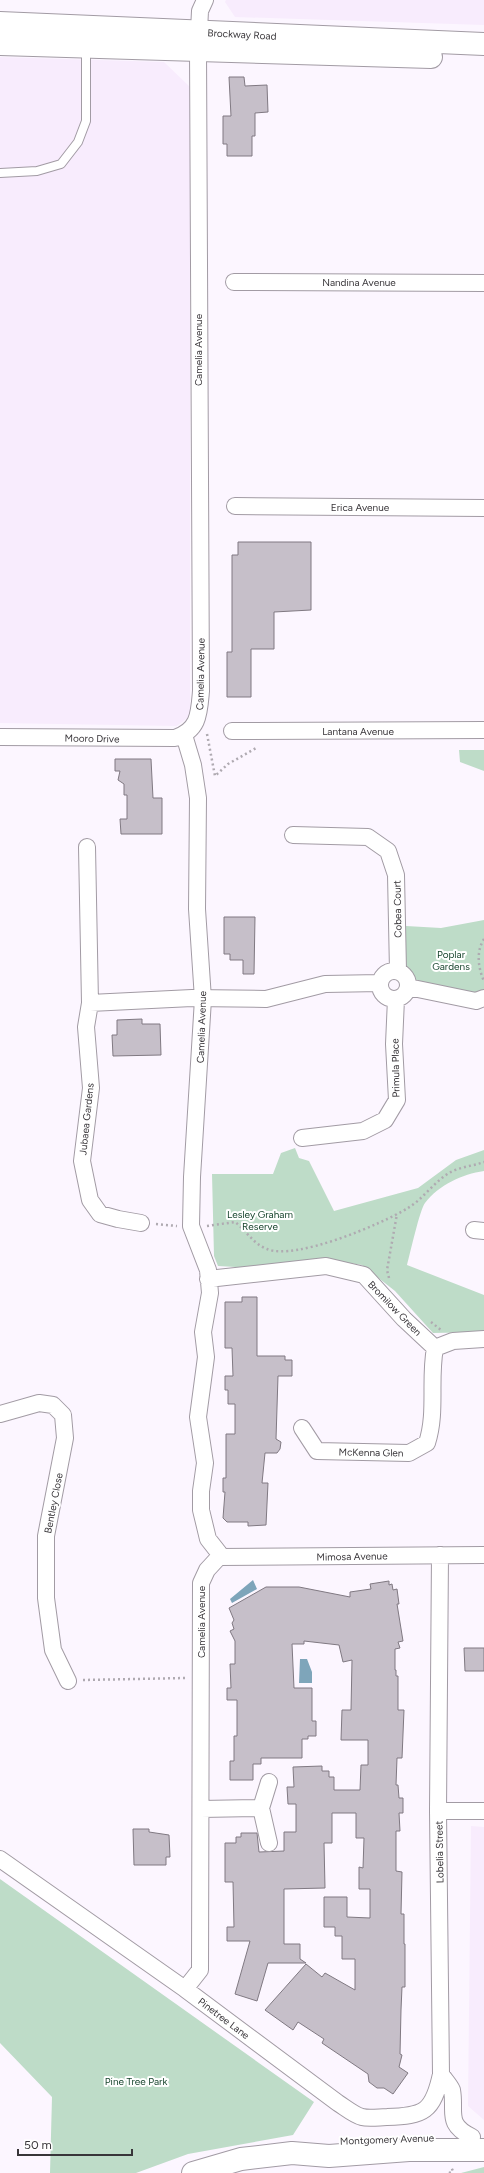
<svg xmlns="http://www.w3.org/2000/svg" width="484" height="2173" font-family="Figtree,sans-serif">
<rect width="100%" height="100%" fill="#fcf6ff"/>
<!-- built -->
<path fill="#f8ecfd" d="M226 0H484V25L235 17 225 2Z
M0 57 164 62 190 87V716L177 726 0 723Z
M471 1826 484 1827V2120L468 2106Z"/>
<!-- green -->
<path fill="#bedcc8" d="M459 750H484V771L460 762Z
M484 920V991L475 995 416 989 404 967 406 926 441 928Z
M295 1148 299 1158 309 1161 334 1211 418 1188 456 1160 484 1150V1171C462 1174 439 1185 425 1203 420 1209 410 1254 407 1265L484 1295V1332L433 1333 395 1291 362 1265 331 1260 253 1268 218 1266 214 1256 212 1174H273L281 1153Z
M0 1879 314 2102 293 2135 188 2154 136 2173H50L52 2097 0 2043Z
M484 2167V2173H461Z"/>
<!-- water -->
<path fill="#7ea5ba" d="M253 1580 257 1589 232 1603 230 1599Z
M300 1659H307L312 1672V1683H299Z"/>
<!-- building -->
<path fill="#c6bfc9" stroke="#807982" d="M229 77H244L245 86 267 85 268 112 255 113V136H252V156H227V144H223V116H231Z
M238 542H311V610L274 612V649H251V697H227V652H232V555H238Z
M115 759H151L153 798H162V834H121L120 819H127V795H124V784L118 780 120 771H115Z
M224 917H255L254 974H243V960H230V954H224Z
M142 1019V1024H160L161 1055 113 1056 112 1035H117V1020Z
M242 1297H257V1356H285V1360H292V1376H278L276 1439 281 1442 280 1449 277 1453H265L262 1483H268L266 1525 248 1526V1522H227L223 1518 225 1492H223V1478H226V1434H235V1404H228V1390H225V1376H233L232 1348H225V1302H242Z
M389 1581V1585L392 1584 393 1590 397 1589 399 1604H397L403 1641 398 1642 400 1648 395 1649V1670H396V1676H398V1710H404L402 1758H397L396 1785H398L399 1798H403V1813H399L400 1831H396V1871L402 1872 401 1914H404V1944H405V1987H402L401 2010 400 2054 402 2055 399 2067 408 2073 393 2094 384 2088H377L369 2082 368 2074 322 2043 324 2039 298 2022 293 2030 265 2010 306 1964 322 1977 325 1973 355 1990V1959H342V1936H335V1927H324V1897H347V1917L370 1918V1889H359V1867L363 1868 364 1838H356V1813H332V1843H324L325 1888 284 1889V1944H300V1959L306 1963H268L257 2001 235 1994 250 1941H227V1927H234L233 1882H225V1843H236V1837H241V1833H257L259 1852 284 1851V1832H296V1804H288L287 1787H294L293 1767 322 1766V1771H329V1777H334V1790H360L361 1765H368V1740H341L342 1710H351L352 1660 343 1662 339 1645 304 1641V1644H292L294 1688H312V1721H316V1736H308V1739H302V1758H261V1764H253V1780H230V1761H234V1736H237V1700H227V1688H231L230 1664H235V1641L230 1631 234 1629 232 1623 234 1620 229 1608 266 1587H299L350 1597V1592L371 1589 370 1584Z
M464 1648H484V1671H465Z
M133 1829H149V1832L169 1835 170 1857H166V1865H134Z"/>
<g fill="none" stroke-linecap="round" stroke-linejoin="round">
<defs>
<path id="lane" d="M0 173 37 171 61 164 78 142 86 121V47"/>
<path id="street" d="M234 282 484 283
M235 506 484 508
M232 731 484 730
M184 735 193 765 198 798 197 909 203 999 192 1177 191 1226 208 1270 210 1293 203 1332 206 1357 198 1417 205 1463 201 1491V1510L208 1539 219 1553V1557L207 1570 201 1583 200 1970 185 1989
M0 737 175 738C199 730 199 714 201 691L198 50 200 11 205 0
M293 835 368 837 388 851 396 875 398 971
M87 847 90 1003 86 1027 91 1088 82 1161 90 1200 100 1214 118 1219 141 1223
M380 985a14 14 0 1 1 28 0a14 14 0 1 1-28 0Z
M408 987 476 1001 484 998
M90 1003 192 998 266 999 325 984 380 983
M302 1138 363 1131 385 1120 397 1100 394 1044 396 999
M474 1230 484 1231
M208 1279 326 1266 364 1275 404 1319 435 1348 453 1341 484 1339
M0 1414 39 1403 53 1405 63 1415 65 1438 46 1536V1598L53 1650 68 1681
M302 1428 317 1451 409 1453 427 1443C437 1412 429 1380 435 1348
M440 1555 438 1811 441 2074C444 2079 450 2085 452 2090 456 2112 445 2124 472 2137
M219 1557 484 1555
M261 1808 269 1782
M201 1809 261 1808 269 1843
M438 1811H484
M0 1859 185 1989 338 2103C346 2108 354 2115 362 2117 369 2119 380 2117 387 2117 424 2116 433 2112 441 2074"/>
<path id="secondary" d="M193 2173 241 2159 292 2153 329 2156 409 2150H484"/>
<path id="primary" d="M0 23 484 44
M0 44 431 57"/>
</defs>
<!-- lane casing -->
<use href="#lane" stroke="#a29ba4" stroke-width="10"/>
<!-- street casing -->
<use href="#street" stroke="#a29ba4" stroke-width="18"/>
<!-- secondary casing -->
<use href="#secondary" stroke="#a29ba4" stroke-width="24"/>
<!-- primary casing -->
<use href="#primary" stroke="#a29ba4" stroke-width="24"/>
<!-- path -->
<path stroke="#afaab1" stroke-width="2.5" stroke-dasharray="2 3" stroke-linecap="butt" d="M207 734 215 776 228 764 258 747
M484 939C476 951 478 968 484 981
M156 1224 177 1226
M207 1226 235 1222C246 1230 253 1244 267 1249 295 1261 382 1224 408 1208 423 1199 434 1182 449 1173 459 1167 473 1166 484 1162
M389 1278 387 1270 397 1214
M431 1322 441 1330
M83 1680 186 1678
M449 2173 453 2171 451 2167"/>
<!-- lane -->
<use href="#lane" stroke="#fff" stroke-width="8"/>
<!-- street -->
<use href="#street" stroke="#fff" stroke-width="16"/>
<!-- secondary -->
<use href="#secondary" stroke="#fff" stroke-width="22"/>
<!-- primary -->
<use href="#primary" stroke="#fff" stroke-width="22"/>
</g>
<g text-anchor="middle" stroke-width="4" stroke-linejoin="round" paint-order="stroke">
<!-- street labels -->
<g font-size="10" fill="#383539" stroke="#fff">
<text transform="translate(242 34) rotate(3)" y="4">Brockway Road</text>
<text x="359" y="286">Nandina Avenue</text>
<text transform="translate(198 350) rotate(-90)" y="4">Camelia Avenue</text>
<text x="360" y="511">Erica Avenue</text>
<text transform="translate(200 674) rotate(-89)" y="4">Camelia Avenue</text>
<text x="358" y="735">Lantana Avenue</text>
<text transform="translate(92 738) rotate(1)" y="4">Mooro Drive</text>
<text transform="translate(397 909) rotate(-91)" y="4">Cobea Court</text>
<text transform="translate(201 1027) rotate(-88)" y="4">Camelia Avenue</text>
<text transform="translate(395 1068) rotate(-91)" y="4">Primula Place</text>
<text transform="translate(86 1119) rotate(-84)" y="4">Jubaea Gardens</text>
<text transform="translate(395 1308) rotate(46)" y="4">Bromilow Green</text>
<text transform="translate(371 1452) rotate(1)" y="4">McKenna Glen</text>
<text transform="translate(53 1503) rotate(-79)" y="4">Bentley Close</text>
<text transform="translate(352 1556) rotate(-1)" y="4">Mimosa Avenue</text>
<text transform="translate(201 1622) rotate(-90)" y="4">Camelia Avenue</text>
<text transform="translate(439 1852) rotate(-91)" y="4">Lobelia Street</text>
<text transform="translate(224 2018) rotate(37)" y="4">Pinetree Lane</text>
<text transform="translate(387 2139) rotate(-2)" y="4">Montgomery Avenue</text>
</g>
<!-- park labels -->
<g font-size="10" fill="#0f3e26" stroke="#fff">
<text x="451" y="958">Poplar<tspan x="451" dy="12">Gardens</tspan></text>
<text x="260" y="1218">Lesley Graham<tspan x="260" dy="12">Reserve</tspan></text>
<text x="136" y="2085">Pine Tree Park</text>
</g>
</g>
<!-- scale -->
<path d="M18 2149v6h114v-6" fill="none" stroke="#383539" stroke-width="2"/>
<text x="24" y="2149" font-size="12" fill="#383539" stroke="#ffffff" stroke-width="3" paint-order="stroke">50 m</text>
</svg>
